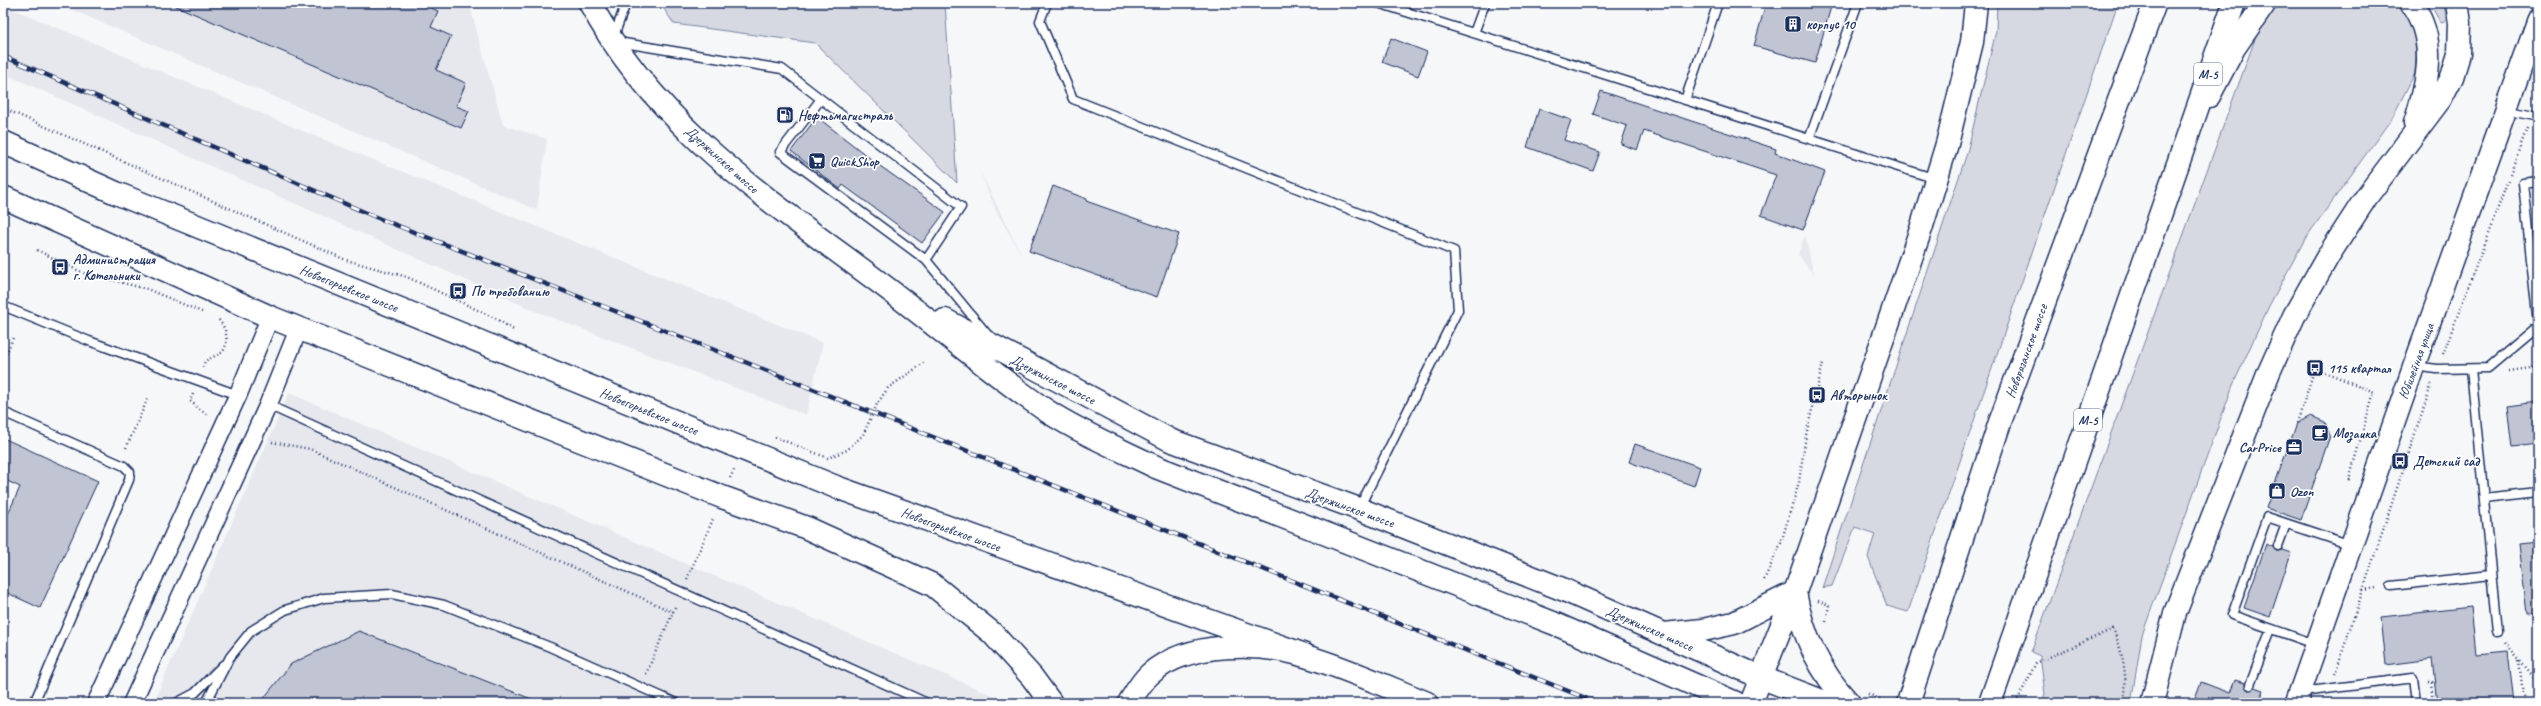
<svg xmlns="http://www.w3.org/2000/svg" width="2541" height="706" font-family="Caveat,sans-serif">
<rect width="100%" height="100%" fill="#f6f7f9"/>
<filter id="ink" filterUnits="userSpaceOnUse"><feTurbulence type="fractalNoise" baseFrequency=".025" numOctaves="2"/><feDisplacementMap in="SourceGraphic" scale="8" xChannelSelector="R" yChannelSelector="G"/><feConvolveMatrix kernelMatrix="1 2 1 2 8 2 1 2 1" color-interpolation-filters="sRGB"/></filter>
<g filter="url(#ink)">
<!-- built -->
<path fill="#e6e8ee" d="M56 3H469L503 125 547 139 537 210Z
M3 5 315 136 823 343 806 415 535 311 3 73Z
M979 169 1023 258 996 211Z
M1805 235 1814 276 1798 254Z
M289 393 992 695 1000 703H153Z"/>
<!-- green -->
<path fill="#d6d9e2" stroke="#7884a0" d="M660 3H945L957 183 815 43 674 24Z
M1997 3H2118L1908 612 1887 606 1868 557 1875 534 1855 527 1832 586 1822 588 1967 153 1996 31Z
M2280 3H2397L2408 19 2414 35 2416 53 2415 73 2392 118 2305 239 2269 306 2233 385 2142 635 2131 703H2041L2045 694 2040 656 2031 652 2258 31Z
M2430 3H2444L2446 19 2443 23 2440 22Z"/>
<!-- building -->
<path fill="#c0c4d3" stroke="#1b2f5e" d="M169 3H420L438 11 431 27 451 36 436 70 466 83 456 106 469 111 461 128Z
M1766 3H1832L1815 63 1754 46Z
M1391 38 1427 52 1418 76 1382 62Z
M1601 91 1776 149 1775 153 1825 172 1803 230 1761 215 1776 175 1644 131 1637 150 1621 144 1627 126 1593 114Z
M1539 109 1571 120 1564 140 1600 152 1593 171 1527 147Z
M817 117 880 166 945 212 922 243 843 185 840 189 791 151Z
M1053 186 1087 199 1086 201 1179 234 1157 297 1029 251Z
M2538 402V444L2512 447 2507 406Z
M2311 416 2325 422 2330 436 2301 520 2266 508 2297 423Z
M3 438 98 481 40 608 3 591V525L20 487 3 479Z
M1635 444 1700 467 1694 486 1629 462Z
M2538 541V613L2527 614 2519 543Z
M2266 544 2273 547 2276 551 2282 550 2291 553 2270 617 2244 608Z
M2471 607 2476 654 2508 651 2514 703H2438L2433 659 2386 665 2381 617Z
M359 631 539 702 538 703H260L291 664Z
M2235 680 2245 683 2248 690 2255 687 2264 690 2259 703H2210L2195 698 2201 682 2230 693Z"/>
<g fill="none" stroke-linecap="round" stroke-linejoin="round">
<defs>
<path id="service" d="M1047 3 1040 21 1073 99 1454 251 1458 310 1359 508
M1378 3 1936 179
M1474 33 1485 3
M614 36 626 3
M618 42 782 69 961 207 926 260
M821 99 780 152 926 260 987 334
M1685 100 1718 3
M2506 110 2538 117
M1809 139 1858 3
M2538 181 2523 183 2538 325
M3 306 89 341 238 395
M2414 366 2437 369 2488 368 2538 326
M2471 369 2497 632
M268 405 927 703
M3 412 124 466 130 472 129 480 34 703
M2484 498 2538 492
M2278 546 2286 524
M2391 586 2491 575
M2315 644 2232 615 2267 517 2351 545
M2250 685 2271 629
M2302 692 2413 678 2416 703
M176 703 195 693 223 665
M206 703 230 657 251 631 285 610 324 598 392 594 444 605 550 647 676 703"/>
<path id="minor" d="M96 703 238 395 270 317
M132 703 268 405 299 328"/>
<path id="tertiary" d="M2296 703 2414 366 2538 20"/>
<path id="secondary" d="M590 3C655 127 776 205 884 286 939 327 990 373 1047 411 1081 433 1119 449 1156 467L1553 623 1736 703
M2411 3C2438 40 2428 83 2415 123
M2209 96 2234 48 2265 3
M3 142 116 193 836 487 1305 655
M3 197 270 317 722 497 807 528 933 585 992 633 1032 677 1051 703
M945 320 1170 440 1359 509 1562 589 1760 677 1827 703
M1795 592C1802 635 1819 671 1849 703
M1664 634 1703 630 1734 623 1795 592
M1129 703C1135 693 1141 682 1150 674 1187 641 1261 642 1305 656 1347 668 1387 687 1427 703
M1751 703 1795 592 1921 229 1947 144 1972 42 1976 3
M2152 703 2175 613 2269 372 2294 316 2328 256 2367 196 2441 98 2452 77 2459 54 2460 23 2457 3"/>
<path id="trunk" d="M1908 703 2000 422 2155 3
M1990 703 2234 3"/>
</defs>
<!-- service casing -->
<use href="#service" stroke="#1b2f5e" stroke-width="11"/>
<!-- minor casing -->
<use href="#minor" stroke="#1b2f5e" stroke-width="20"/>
<!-- tertiary casing -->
<use href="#tertiary" stroke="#1b2f5e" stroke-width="24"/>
<!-- secondary casing -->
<use href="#secondary" stroke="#1b2f5e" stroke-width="25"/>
<!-- trunk casing -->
<use href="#trunk" stroke="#1b2f5e" stroke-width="25"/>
<!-- path -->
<path stroke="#1b2f5e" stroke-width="2.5" stroke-dasharray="1 3" stroke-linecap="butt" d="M3 108 346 260 407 277 497 319 515 331
M2510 174 2527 128
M37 250 83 273 147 289 204 313
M2443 354 2508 181
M3 361 13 338
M203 367 205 361 223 352C229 340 227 329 218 319
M2509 371 2538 367
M193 394 190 401 208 416
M2297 423 2315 368 2374 392 2349 479 2352 480
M775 437 828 458 847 450 863 435 877 404 888 388 925 362
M272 442 310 449 673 612
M126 448 148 398
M730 478 735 468
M687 579 714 517
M1764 580 1781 543 1799 482 1806 435 1823 363
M2363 590 2377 588
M1818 601 1829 605 1826 622
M2505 642 2538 682
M2519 660 2524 703
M646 674 676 605
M2335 674 2432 383
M2428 681 2432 682 2434 703
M1868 694 1888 702
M2016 703 2036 663 2113 629C2123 653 2128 677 2124 703"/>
<!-- service -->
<use href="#service" stroke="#fff" stroke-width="8"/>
<!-- minor -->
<use href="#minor" stroke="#fff" stroke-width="17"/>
<!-- tertiary -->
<use href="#tertiary" stroke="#fff" stroke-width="21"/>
<!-- secondary -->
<use href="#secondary" stroke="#fff" stroke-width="22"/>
<!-- trunk -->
<use href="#trunk" stroke="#fff" stroke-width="22"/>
<defs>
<path id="rail" d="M3 56 378 218 745 362 1598 703"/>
</defs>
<!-- rail casing -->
<use href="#rail" stroke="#1b2f5e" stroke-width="4.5"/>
<!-- rail -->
<use href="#rail" stroke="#fff" stroke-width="3" stroke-dasharray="9" stroke-linecap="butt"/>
</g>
</g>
<!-- icons -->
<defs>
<symbol id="building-square" viewBox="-11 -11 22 22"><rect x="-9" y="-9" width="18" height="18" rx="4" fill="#1b2f5e" stroke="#fff"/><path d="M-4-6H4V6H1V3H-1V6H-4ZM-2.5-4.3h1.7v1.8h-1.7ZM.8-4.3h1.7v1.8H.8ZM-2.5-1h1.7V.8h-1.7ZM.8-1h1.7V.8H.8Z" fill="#fff"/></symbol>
<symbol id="fuel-square" viewBox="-11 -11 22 22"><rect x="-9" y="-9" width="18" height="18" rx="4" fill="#1b2f5e" stroke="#fff"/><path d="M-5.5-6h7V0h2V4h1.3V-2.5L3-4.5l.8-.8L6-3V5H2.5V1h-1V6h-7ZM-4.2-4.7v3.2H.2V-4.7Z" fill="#fff"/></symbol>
<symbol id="supermarket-square" viewBox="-11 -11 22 22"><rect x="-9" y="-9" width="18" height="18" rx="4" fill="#1b2f5e" stroke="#fff"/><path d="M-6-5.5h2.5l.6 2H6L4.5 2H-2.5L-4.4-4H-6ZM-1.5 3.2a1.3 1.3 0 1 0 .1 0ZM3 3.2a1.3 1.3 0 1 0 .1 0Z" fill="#fff"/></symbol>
<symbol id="bus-square" viewBox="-11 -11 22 22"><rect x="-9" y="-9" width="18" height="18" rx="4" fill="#1b2f5e" stroke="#fff"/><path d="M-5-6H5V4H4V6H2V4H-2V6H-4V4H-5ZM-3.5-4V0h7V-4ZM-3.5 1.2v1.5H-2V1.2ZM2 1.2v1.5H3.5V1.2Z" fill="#fff"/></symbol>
<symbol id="cafe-square" viewBox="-11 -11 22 22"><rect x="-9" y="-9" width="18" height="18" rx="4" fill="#1b2f5e" stroke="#fff"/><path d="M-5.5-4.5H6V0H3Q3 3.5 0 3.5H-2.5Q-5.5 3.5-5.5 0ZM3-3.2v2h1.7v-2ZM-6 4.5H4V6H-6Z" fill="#fff"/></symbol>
<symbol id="office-square" viewBox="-11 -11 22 22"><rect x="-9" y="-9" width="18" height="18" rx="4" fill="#1b2f5e" stroke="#fff"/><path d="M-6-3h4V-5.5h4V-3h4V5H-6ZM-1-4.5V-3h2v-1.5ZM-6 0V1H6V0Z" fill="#fff"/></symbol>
<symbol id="shop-square" viewBox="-11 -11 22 22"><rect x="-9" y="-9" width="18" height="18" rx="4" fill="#1b2f5e" stroke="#fff"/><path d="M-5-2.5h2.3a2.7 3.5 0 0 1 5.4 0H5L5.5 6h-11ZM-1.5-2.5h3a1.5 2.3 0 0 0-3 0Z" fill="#fff"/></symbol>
</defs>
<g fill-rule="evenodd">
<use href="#building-square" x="1783" y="14" width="20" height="20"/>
<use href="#fuel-square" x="775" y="105" width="20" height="20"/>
<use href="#supermarket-square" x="807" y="151" width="20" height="20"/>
<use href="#bus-square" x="50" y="257" width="20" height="20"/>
<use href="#bus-square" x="448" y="281" width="20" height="20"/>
<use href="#bus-square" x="2305" y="358" width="20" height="20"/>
<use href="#bus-square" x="1807" y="385" width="20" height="20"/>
<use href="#cafe-square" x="2310" y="423" width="20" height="20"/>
<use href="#office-square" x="2284" y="437" width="20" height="20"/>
<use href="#bus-square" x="2390" y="451" width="20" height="20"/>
<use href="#shop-square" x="2267" y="481" width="20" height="20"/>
</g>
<g text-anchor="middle" stroke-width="3.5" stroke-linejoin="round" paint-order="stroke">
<!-- shield labels -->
<g fill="#fff" stroke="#5f6d8e" stroke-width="1">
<rect x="2194" y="63" width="28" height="22" rx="3"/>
<rect x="2074" y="409" width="28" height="22" rx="3"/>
</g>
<g font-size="13" font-weight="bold" fill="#1b2f5e">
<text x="2208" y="79">М-5</text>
<text x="2088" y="425">М-5</text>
</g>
<!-- poi labels -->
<g font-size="14" font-weight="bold" fill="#1b2f5e" stroke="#fff" text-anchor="start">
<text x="1806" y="29">корпус 10</text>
<text x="798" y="120">Нефтьмагистраль</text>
<text x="830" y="166">QuickShop</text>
<text x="73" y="264">Администрация<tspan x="73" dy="16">г. Котельники</tspan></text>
<text x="471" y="296">По требованию</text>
<text x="2328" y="373">115 квартал</text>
<text x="1830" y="400">Авторынок</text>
<text x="2333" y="438">Мозаика</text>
<text x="2281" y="452" text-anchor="end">CarPrice</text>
<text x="2413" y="466">Детский сад</text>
<text x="2290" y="496">Ozon</text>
</g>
<!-- street labels -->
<g font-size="14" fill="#1b2f5e" stroke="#fff">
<text transform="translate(722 159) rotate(42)" y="5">Дзержинское шоссе</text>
<text transform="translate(349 288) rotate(22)" y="5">Новоегорьевское шоссе</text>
<text transform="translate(2026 351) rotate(-70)" y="5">Новорязанское шоссе</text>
<text transform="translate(2416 361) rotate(-70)" y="5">Юбилейная улица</text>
<text transform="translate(1053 379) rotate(27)" y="5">Дзержинское шоссе</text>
<text transform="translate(649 411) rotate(22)" y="5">Новоегорьевское шоссе</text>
<text transform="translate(1350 507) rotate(20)" y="5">Дзержинское шоссе</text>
<text transform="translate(951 529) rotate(20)" y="5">Новоегорьевское шоссе</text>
<text transform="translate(1650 628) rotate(24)" y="5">Дзержинское шоссе</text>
</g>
</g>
<!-- margin -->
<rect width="2541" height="706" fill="none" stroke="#fff" stroke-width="16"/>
<rect x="8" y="8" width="2525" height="690" fill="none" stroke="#1b2f5e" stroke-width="1.5" filter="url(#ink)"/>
</svg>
